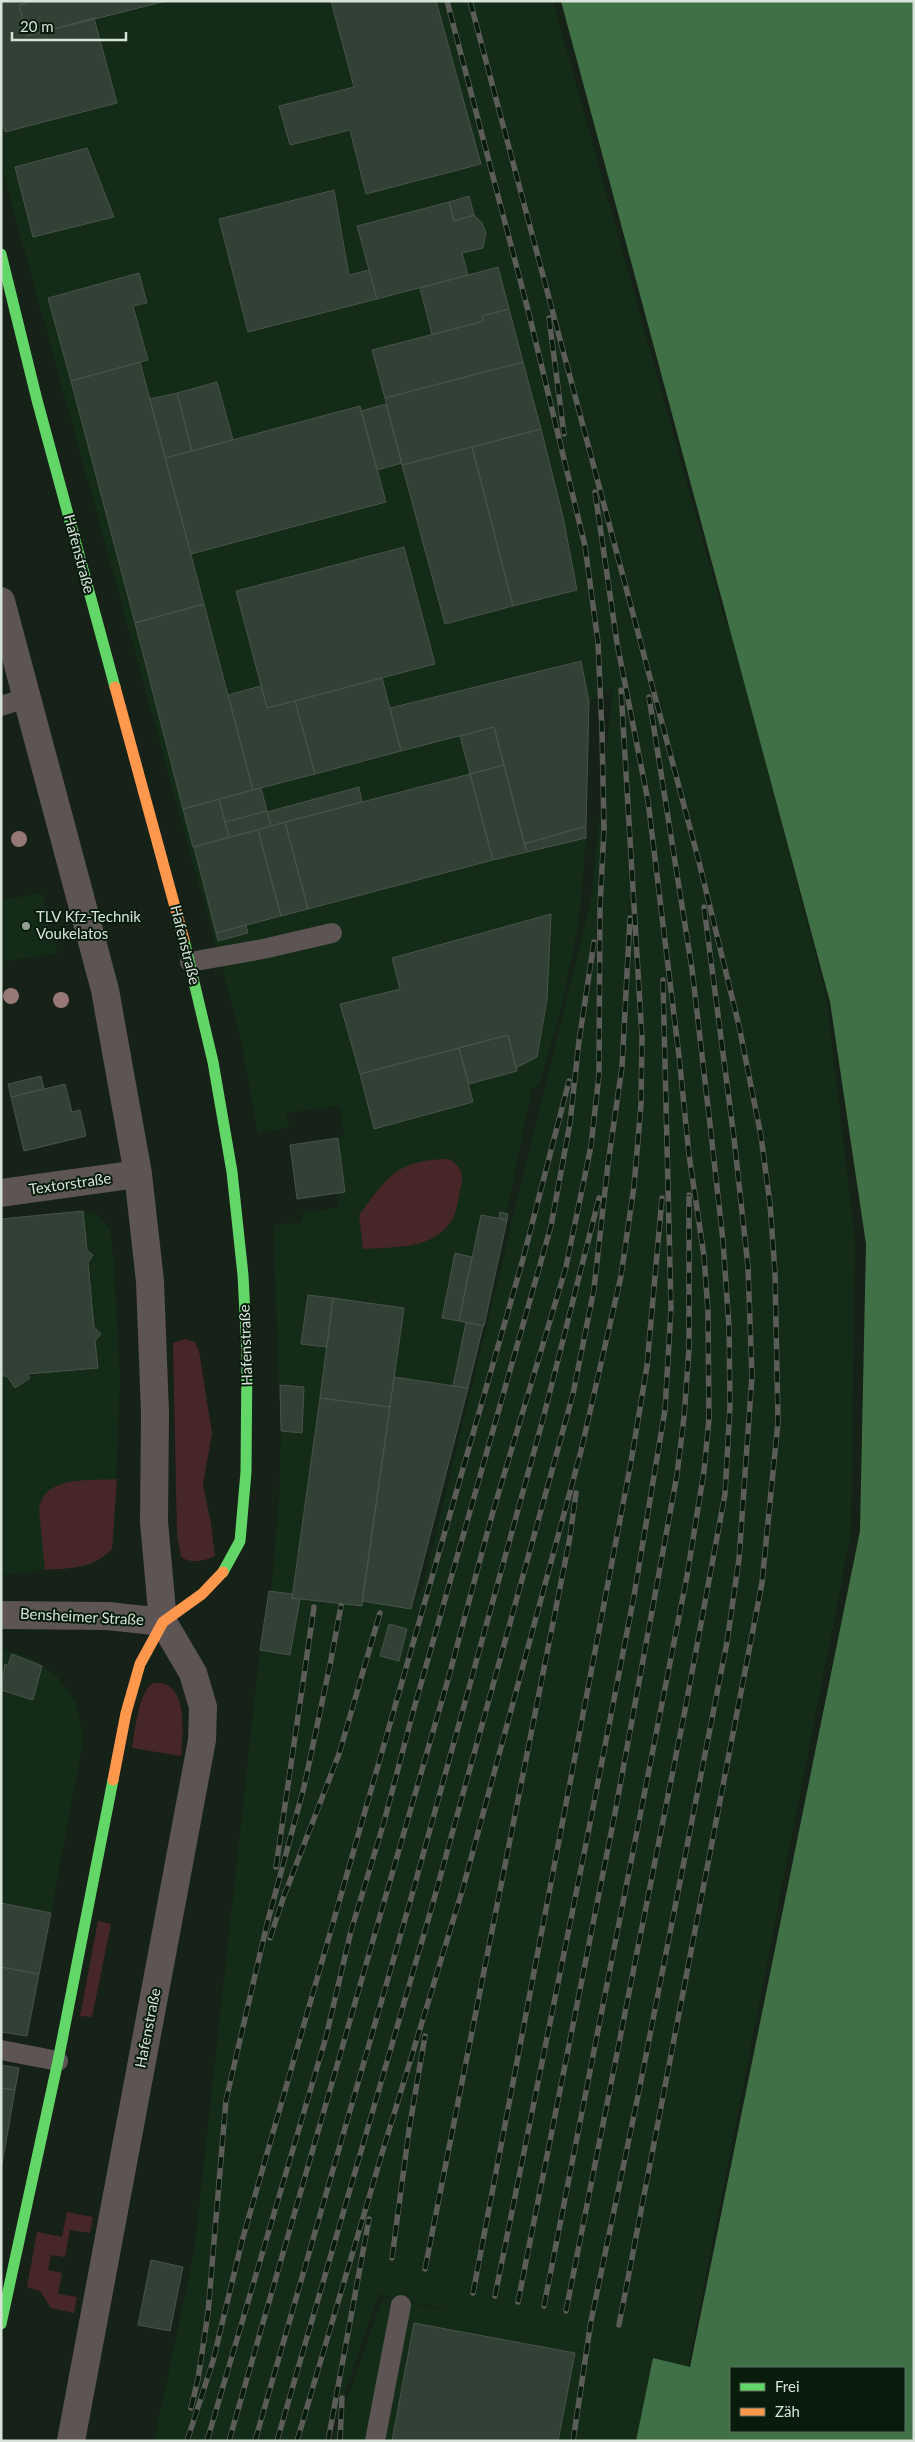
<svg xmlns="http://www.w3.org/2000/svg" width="915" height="2442" font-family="Lato,sans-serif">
<rect width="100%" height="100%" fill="#162118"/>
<!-- built -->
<path fill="#142b18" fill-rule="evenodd" d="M1 1H553L726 624H730L827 1000 855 1240 851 1533 688 2368 653 2360 636 2441H332L383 2297 481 2318 379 2294 328 2441H154L194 2253 260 1650 290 1655 300 1599 292 1598V1594L271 1592 279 1501 281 1431 273 1225 302 1222V1213L339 1207 336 1193 345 1192 338 1138 344 1136 340 1106 286 1113 290 1127 258 1133 239 1030 1 165ZM613 688 591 899 423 1586 413 1606 484 1326 532 1088 539 1085 559 1016 572 958 581 901 586 838 589 702Z
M42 893 58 953 1 962V900Z
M83 1211 97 1214 110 1229 114 1266 120 1380 114 1540 112 1549 105 1556 88 1566 1 1575V1219Z
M1 1648 32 1658 57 1676 75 1702 84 1736 51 1913 1 1903Z"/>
<!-- green -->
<path fill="#472628" d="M449 1159C463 1167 464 1176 460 1191 458 1200 457 1210 453 1218 436 1250 394 1247 363 1249L359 1215C389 1176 396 1160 449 1159Z
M185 1339 195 1342 199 1351 212 1433 203 1485 211 1524 215 1556C204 1561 192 1564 181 1557L177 1534 173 1343Z
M117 1479 112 1549C93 1569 71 1568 45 1570L39 1510C43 1475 90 1481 117 1479Z
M153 1683C189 1679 183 1733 181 1756L132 1748C135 1732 138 1692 153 1683Z
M98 1921 111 1924 92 2017 80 2016Z
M67 2212 93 2217 90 2233 70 2230 65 2257 51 2255 48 2270 62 2273 58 2294 77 2297 74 2313 51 2308 40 2291 27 2287 37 2232 62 2237Z"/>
<!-- water -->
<path fill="#407046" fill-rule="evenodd" d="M561 1H914V2441H636L653 2358 690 2367 860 1531 866 1244 830 1002ZM731 2368H904V2431H731Z"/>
<!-- building -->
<path fill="#324135" stroke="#49524b" d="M1 1H32L19 5 27 36 94 18 117 103 5 132 1 118Z
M32 1H166L27 36 19 5Z
M331 1H436L481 164 366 194 350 130 290 145 279 106 354 87Z
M87 148 114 217 33 237 15 167Z
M334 190 349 275 369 270 377 299 248 332 219 219Z
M469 196 474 215 454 221 449 202Z
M449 202 454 221 474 215 482 223 486 233 483 248 462 253 468 275 377 299 357 226Z
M498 267 509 309 482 316 484 321 432 335 420 288Z
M139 273 147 303 133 306 148 360 71 381 48 298Z
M509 309 523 362 385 398 372 350 484 321 482 316Z
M140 362 204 604 135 623 71 381Z
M523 362 541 429 402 465 385 398Z
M217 382 233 440 192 451 177 393Z
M177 393 192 451 165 458 150 399Z
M386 404 402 463 377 470 361 411Z
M360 406 386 502 191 554 165 458Z
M541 429 563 517 577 590 513 606 472 447Z
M472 447 513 606 445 624 402 465Z
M404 547 435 664 267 708 236 591Z
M204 604 253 790 183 809 135 623Z
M581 661 589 702 586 826 524 844 494 727 401 751 390 708Z
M382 678 401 751 315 774 295 701Z
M261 686 267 708 295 701 315 774 253 790 228 695Z
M494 727 504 765 470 774 460 736Z
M504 765 527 852 493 860 470 774Z
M470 774 493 860 308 909 285 822Z
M359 787 362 802 271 826 267 812Z
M261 788 267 811 225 822 219 799Z
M219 799 229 837 193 847 183 809Z
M267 811 271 826 229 837 225 822Z
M285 822 308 909 281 916 258 830Z
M586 826V838L527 852 524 844Z
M258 830 281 916 216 933 194 847Z
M551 914 547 1000 537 1057 516 1068 508 1035 360 1074 340 1004 400 989 392 958Z
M246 925 248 933 218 941 216 933Z
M508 1035 517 1071 469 1084 459 1048Z
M459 1048 473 1102 374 1129 360 1074Z
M41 1076 44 1089 11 1097 8 1084Z
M65 1084 72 1112 80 1110 86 1136 24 1151 11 1097Z
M338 1138 345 1192 297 1199 290 1145Z
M83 1211 87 1250 93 1255 88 1262 94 1327 101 1334 95 1341 98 1368 27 1374 30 1378 15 1388 7 1376H1V1219Z
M500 1212 508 1214 507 1220 499 1218Z
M481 1215 507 1220 484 1326 459 1321Z
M455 1253 472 1257 459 1321 442 1318Z
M308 1295 333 1298 327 1347 301 1344Z
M333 1298 404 1308 390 1407 320 1398Z
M466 1322 483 1326 468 1388 453 1386Z
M394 1377 468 1388 411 1609 362 1601Z
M280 1385 304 1387 302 1433 281 1431Z
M320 1398 390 1407 362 1606 292 1598Z
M269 1591 292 1594V1598L300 1599 290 1655 260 1650Z
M389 1624 407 1629 399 1661 380 1656Z
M12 1654 42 1666 33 1700 1 1690 5 1664 8 1665Z
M1 1903 51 1913 39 1974 1 1967Z
M1 1967 39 1974 27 2036 1 2032Z
M1 2065 19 2068 15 2090 1 2088Z
M1 2088 15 2090 1 2170Z
M151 2260 183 2267 170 2331 138 2325Z
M414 2323 575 2353 558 2441H392Z"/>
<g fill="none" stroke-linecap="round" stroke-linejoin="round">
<!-- lane -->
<path stroke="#5c5554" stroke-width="20" d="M1 706 27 698
M190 962 263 949 332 933
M1 2050 58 2061
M375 2441 401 2305"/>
<!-- street -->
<path stroke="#5c5554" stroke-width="28" d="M1 601 105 990 138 1174 150 1281 155 1413 154 1522 163 1622 193 1673 203 1707 202 1740 71 2441
M1 1193 138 1174
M1 1615 108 1616 163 1622"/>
<!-- fast -->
<path stroke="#63d668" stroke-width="11" d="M1 254 37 400 115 687
M184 940 213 1062 232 1172 243 1275 247 1353 246 1472 240 1541 223 1572
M1 2324 58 2061 113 1780"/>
<!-- slow -->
<path stroke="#ff974d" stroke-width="11" d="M115 687 184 940
M113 1780 126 1713 140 1664 163 1622 202 1594 223 1572"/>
<defs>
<path id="rail" d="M470 1 699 862 739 1026 761 1136 770 1204 775 1273 778 1422 762 1583 619 2325
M549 318 564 434
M276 1867 314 1607
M270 1938 284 1896 339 1754 380 1613
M392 2258 409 2130 425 2036
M425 2269C473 2025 522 1781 570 1537L576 1493
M473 2293 631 1462 647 1366 662 1198
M495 2296 586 1844 634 1596 665 1410 671 1309 663 980
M518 2302 615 1813 677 1475 684 1417 689 1349V1195
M544 2306 687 1576 704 1471 709 1419 708 1312 704 1256 689 1155 679 1056 648 801 617 643 595 492
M566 2311 685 1710 725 1494 730 1406 729 1327 723 1241 711 1133 692 969 649 697
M191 2408 198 2379 208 2313 226 2100 267 1924 304 1787 330 1665 341 1606
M187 2441 213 2361 242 2241 523 1259 569 1081
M207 2441 326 2037 351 1931 384 1822 413 1712 551 1226 570 1123 579 1041 594 942
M229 2441 449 1676 492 1515 566 1267 591 1146 599 1075 600 906 604 829 602 731 598 642 585 546 529 314 447 1
M255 2441 410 1902 543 1419 599 1198
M277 2441 433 1903 573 1394 594 1289 608 1164 622 1067 630 918
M297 2441 383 2150 463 1888 581 1451 621 1276 634 1186 641 1105 642 1038 621 690
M328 2441 369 2219
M340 2441 342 2398
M573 2441 591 2321 638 2096 727 1642 739 1559 752 1376 748 1267 734 1138 704 907"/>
</defs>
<!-- rail casing -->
<use href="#rail" stroke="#5c5c59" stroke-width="5.5"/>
<!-- rail -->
<use href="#rail" stroke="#081c0b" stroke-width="4" stroke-dasharray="11" stroke-linecap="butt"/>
</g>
<!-- trees -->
<g fill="#967877">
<circle cx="19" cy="839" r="8"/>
<circle cx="11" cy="996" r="8"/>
<circle cx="61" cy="1000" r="8"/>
</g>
<!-- markers -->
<circle fill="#939f95" stroke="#081c0b" stroke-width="2" cx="26" cy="926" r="5"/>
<g text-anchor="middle" stroke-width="4" stroke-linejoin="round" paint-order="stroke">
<!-- street labels -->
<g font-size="15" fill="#d7e3d8" stroke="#081c0b">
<text transform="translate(79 554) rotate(75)" y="5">Hafenstraße</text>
<text transform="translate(185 945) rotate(76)" y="5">Hafenstraße</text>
<text transform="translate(70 1184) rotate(-8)" y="5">Textorstraße</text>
<text transform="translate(246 1345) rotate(-92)" y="5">Hafenstraße</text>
<text transform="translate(82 1617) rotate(3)" y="5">Bensheimer Straße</text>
<text transform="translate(148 2028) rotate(-79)" y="5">Hafenstraße</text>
</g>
<!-- poi labels -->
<g font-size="15" fill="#d7e3d8" stroke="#081c0b" text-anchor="start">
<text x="36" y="922">TLV Kfz-Technik<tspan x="36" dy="17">Voukelatos</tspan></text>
</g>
</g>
<!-- border -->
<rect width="915" height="2442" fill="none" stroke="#d7e3d8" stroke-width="5"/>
<!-- legend -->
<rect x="730" y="2367" width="175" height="65" fill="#081c0b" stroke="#5b6c5d"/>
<rect x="740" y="2383" width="25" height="8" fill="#63d668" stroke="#5b6c5d"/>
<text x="775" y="2392" font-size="15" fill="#d7e3d8">Frei</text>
<rect x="740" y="2408" width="25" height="8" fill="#ff974d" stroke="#5b6c5d"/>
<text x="775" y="2417" font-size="15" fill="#d7e3d8">Zäh</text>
<!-- scale -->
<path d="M12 32v8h114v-8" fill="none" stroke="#d7e3d8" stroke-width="2.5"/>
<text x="20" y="32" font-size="15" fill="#d7e3d8" stroke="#081c0b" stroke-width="4" paint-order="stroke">20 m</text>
</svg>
